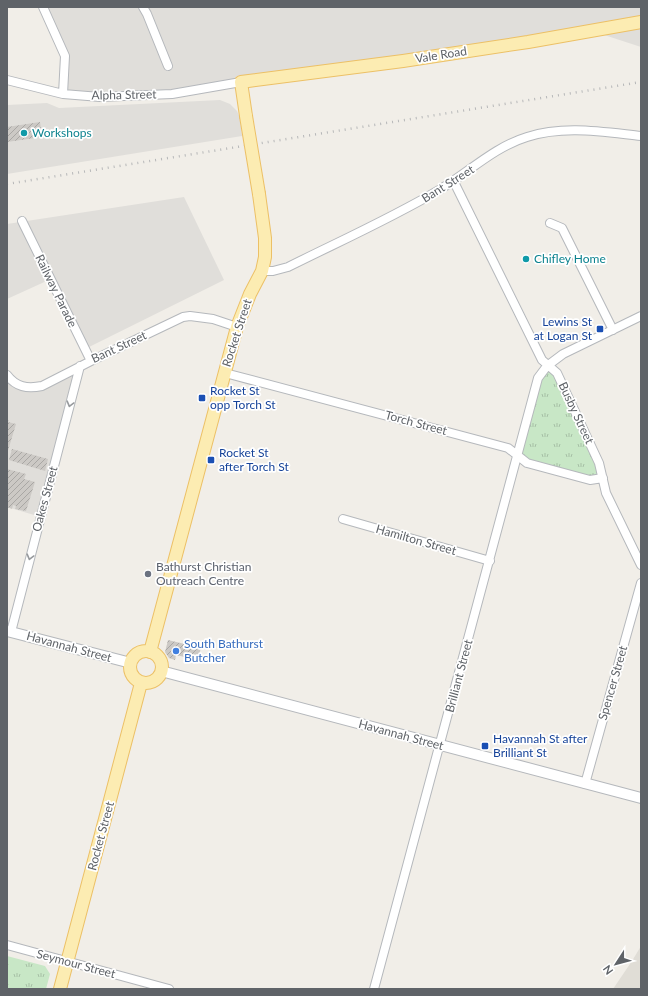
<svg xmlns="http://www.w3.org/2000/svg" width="648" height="996" font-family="Lato,sans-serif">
<defs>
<pattern id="park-tufts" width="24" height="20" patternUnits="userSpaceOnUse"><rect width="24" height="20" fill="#c8e7c6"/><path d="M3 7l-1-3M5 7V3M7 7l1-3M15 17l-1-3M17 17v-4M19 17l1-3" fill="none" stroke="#a6bfa5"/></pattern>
<pattern id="building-hatch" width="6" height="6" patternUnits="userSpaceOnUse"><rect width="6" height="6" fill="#ccc9c5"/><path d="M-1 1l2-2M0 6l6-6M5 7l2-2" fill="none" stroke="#a9a7a4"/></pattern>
</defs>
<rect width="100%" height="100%" fill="#f1eee8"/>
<!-- industrial -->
<path fill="#e0deda" d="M43 7H641V47L592 31 189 92 63 94 65 56Z
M220 100 230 104 237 111 240 118 242 136 7 174V105L47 103 59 108Z
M184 197 224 280 85 349 51 279 7 299V224Z
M80 366 41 517 7 507V375L28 388Z"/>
<!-- education -->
<path fill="#e0ddd6" d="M641 946V989H613L632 961Z"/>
<!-- park -->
<path fill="url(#park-tufts)" d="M547 366 557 373 603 478 590 480 527 463 518 455 536 385Z
M7 956 45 966 50 974 46 989H7Z"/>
<!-- building -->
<path fill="url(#building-hatch)" d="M40 122 42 137 7 142V127Z
M7 420H9L8 422 16 424 7 454Z
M12 449 48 459 45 471 9 460Z
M7 469 26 474 24 479 35 482 26 511 15 509 16 506 13 505 12 509 7 507Z
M168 640 201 648 198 658 189 656V658L176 655 175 660 169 658 165 652Z"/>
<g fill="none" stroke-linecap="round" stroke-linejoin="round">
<defs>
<path id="minor" d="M43 7 65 56 63 94
M143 7 147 14 168 66
M7 80 63 94 100 97 172 94 241 82
M454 182 542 360 557 373 599 463 606 493 641 565
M22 221 91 361
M550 223 562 228 613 330
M262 271H273L288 267C338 242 390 219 439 190 468 173 494 147 527 137 564 125 603 132 641 136
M225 373 508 448 527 463 590 480 603 478
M7 375C16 387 27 389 42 386L91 361 183 317 190 316 213 319 237 327
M343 519 490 561
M11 632 80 366
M585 784 641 583
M7 945 169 989
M374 989 538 378 547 366 563 354 641 316"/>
<path id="tertiary" d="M7 631 131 663
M161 671 641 798"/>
<path id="primary" d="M246 116 241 82 403 61 528 42 641 22
M130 667a16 16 0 1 1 32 0a16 16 0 1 1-32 0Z
M150 652 237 327 250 294 262 271 265 257V238L259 194
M60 989 141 683"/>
</defs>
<!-- minor casing -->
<use href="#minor" stroke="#b5b8bc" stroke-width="10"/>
<!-- tertiary casing -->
<use href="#tertiary" stroke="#b5b8bc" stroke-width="12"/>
<!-- primary casing -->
<use href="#primary" stroke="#ecc066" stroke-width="14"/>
<!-- minor -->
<use href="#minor" stroke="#fff" stroke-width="8"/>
<!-- tertiary -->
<use href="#tertiary" stroke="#fff" stroke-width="10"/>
<!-- primary -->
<use href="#primary" stroke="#fcecb2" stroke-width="12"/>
<!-- rail -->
<path stroke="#b6b7b8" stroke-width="2.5" stroke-dasharray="1 5" stroke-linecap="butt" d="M7 184 641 82"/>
<defs>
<path id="primary-bridge" d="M246 116 259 194"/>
</defs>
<!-- primary-bridge casing -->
<use href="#primary-bridge" stroke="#ecc066" stroke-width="14" stroke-linecap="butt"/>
<!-- primary-bridge -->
<use href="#primary-bridge" stroke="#fcecb2" stroke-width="12"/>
</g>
<!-- one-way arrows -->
<defs><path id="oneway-chevron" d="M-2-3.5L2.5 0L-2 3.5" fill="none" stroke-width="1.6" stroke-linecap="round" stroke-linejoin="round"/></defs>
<g stroke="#979a9d">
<use href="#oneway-chevron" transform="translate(70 404) rotate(105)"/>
<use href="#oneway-chevron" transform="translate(30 557) rotate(105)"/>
</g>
<!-- markers -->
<g fill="#0f9aa8" stroke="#fff" stroke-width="1.5">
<circle cx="24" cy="133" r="4"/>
<circle cx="526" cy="259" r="4"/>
</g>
<g fill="#1a4fb4" stroke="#fff" stroke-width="1.5">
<rect x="596" y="325" width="8" height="8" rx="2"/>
<rect x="198" y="394" width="8" height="8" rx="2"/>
<rect x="207" y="456" width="8" height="8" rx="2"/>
<rect x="481" y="742" width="8" height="8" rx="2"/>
</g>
<circle fill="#6b7280" stroke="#fff" stroke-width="1.5" cx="148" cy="574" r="4"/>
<circle fill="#3f7fe0" stroke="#fff" stroke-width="1.5" cx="176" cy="651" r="4"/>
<g text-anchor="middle" stroke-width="3.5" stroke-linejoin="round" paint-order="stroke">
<!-- street labels -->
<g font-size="12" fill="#5f6368" stroke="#fff">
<text transform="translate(441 55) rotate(-9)" y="4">Vale Road</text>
<text transform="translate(124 95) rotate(-1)" y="4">Alpha Street</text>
<text transform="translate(448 184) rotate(-32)" y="4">Bant Street</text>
<text transform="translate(56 291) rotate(64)" y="4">Railway Parade</text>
<text transform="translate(237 333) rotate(-72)" y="4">Rocket Street</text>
<text transform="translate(119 347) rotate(-25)" y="4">Bant Street</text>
<text transform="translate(576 413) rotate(65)" y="4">Busby Street</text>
<text transform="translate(416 423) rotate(15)" y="4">Torch Street</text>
<text transform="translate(45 499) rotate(-75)" y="4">Oakes Street</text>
<text transform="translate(416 540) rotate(16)" y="4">Hamilton Street</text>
<text transform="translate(69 647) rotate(15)" y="4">Havannah Street</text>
<text transform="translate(459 676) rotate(-75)" y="4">Brilliant Street</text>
<text transform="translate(613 683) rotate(-74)" y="4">Spencer Street</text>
<text transform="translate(401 735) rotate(15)" y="4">Havannah Street</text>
<text transform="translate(101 836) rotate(-75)" y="4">Rocket Street</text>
<text transform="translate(76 964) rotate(15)" y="4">Seymour Street</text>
</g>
<!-- culture labels -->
<g font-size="12" fill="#0d838f" stroke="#fff" text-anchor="start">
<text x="32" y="137">Workshops</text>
<text x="534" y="263">Chifley Home</text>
</g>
<!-- transit labels -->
<g font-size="12" fill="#164399" stroke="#fff" text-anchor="start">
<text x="592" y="326" text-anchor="end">Lewins St<tspan x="592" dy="14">at Logan St</tspan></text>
<text x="210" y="395">Rocket St<tspan x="210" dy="14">opp Torch St</tspan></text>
<text x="219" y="457">Rocket St<tspan x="219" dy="14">after Torch St</tspan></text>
<text x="493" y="743">Havannah St after<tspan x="493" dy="14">Brilliant St</tspan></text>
</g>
<!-- worship labels -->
<g font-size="12" fill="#5b616d" stroke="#fff" text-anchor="start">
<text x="156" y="571">Bathurst Christian<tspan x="156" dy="14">Outreach Centre</tspan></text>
</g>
<!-- shop labels -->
<g font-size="12" fill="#366cbe" stroke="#fff" text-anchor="start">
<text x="184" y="648">South Bathurst<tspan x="184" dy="14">Butcher</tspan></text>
</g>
</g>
<!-- border -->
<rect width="648" height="996" fill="none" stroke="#5f6368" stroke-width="16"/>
<!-- north arrow -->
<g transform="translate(616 964) rotate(234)" stroke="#ffffff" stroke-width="3" paint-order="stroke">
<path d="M0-3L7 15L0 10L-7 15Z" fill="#5f6368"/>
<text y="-6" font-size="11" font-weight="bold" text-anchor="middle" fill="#5f6368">N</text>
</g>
</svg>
